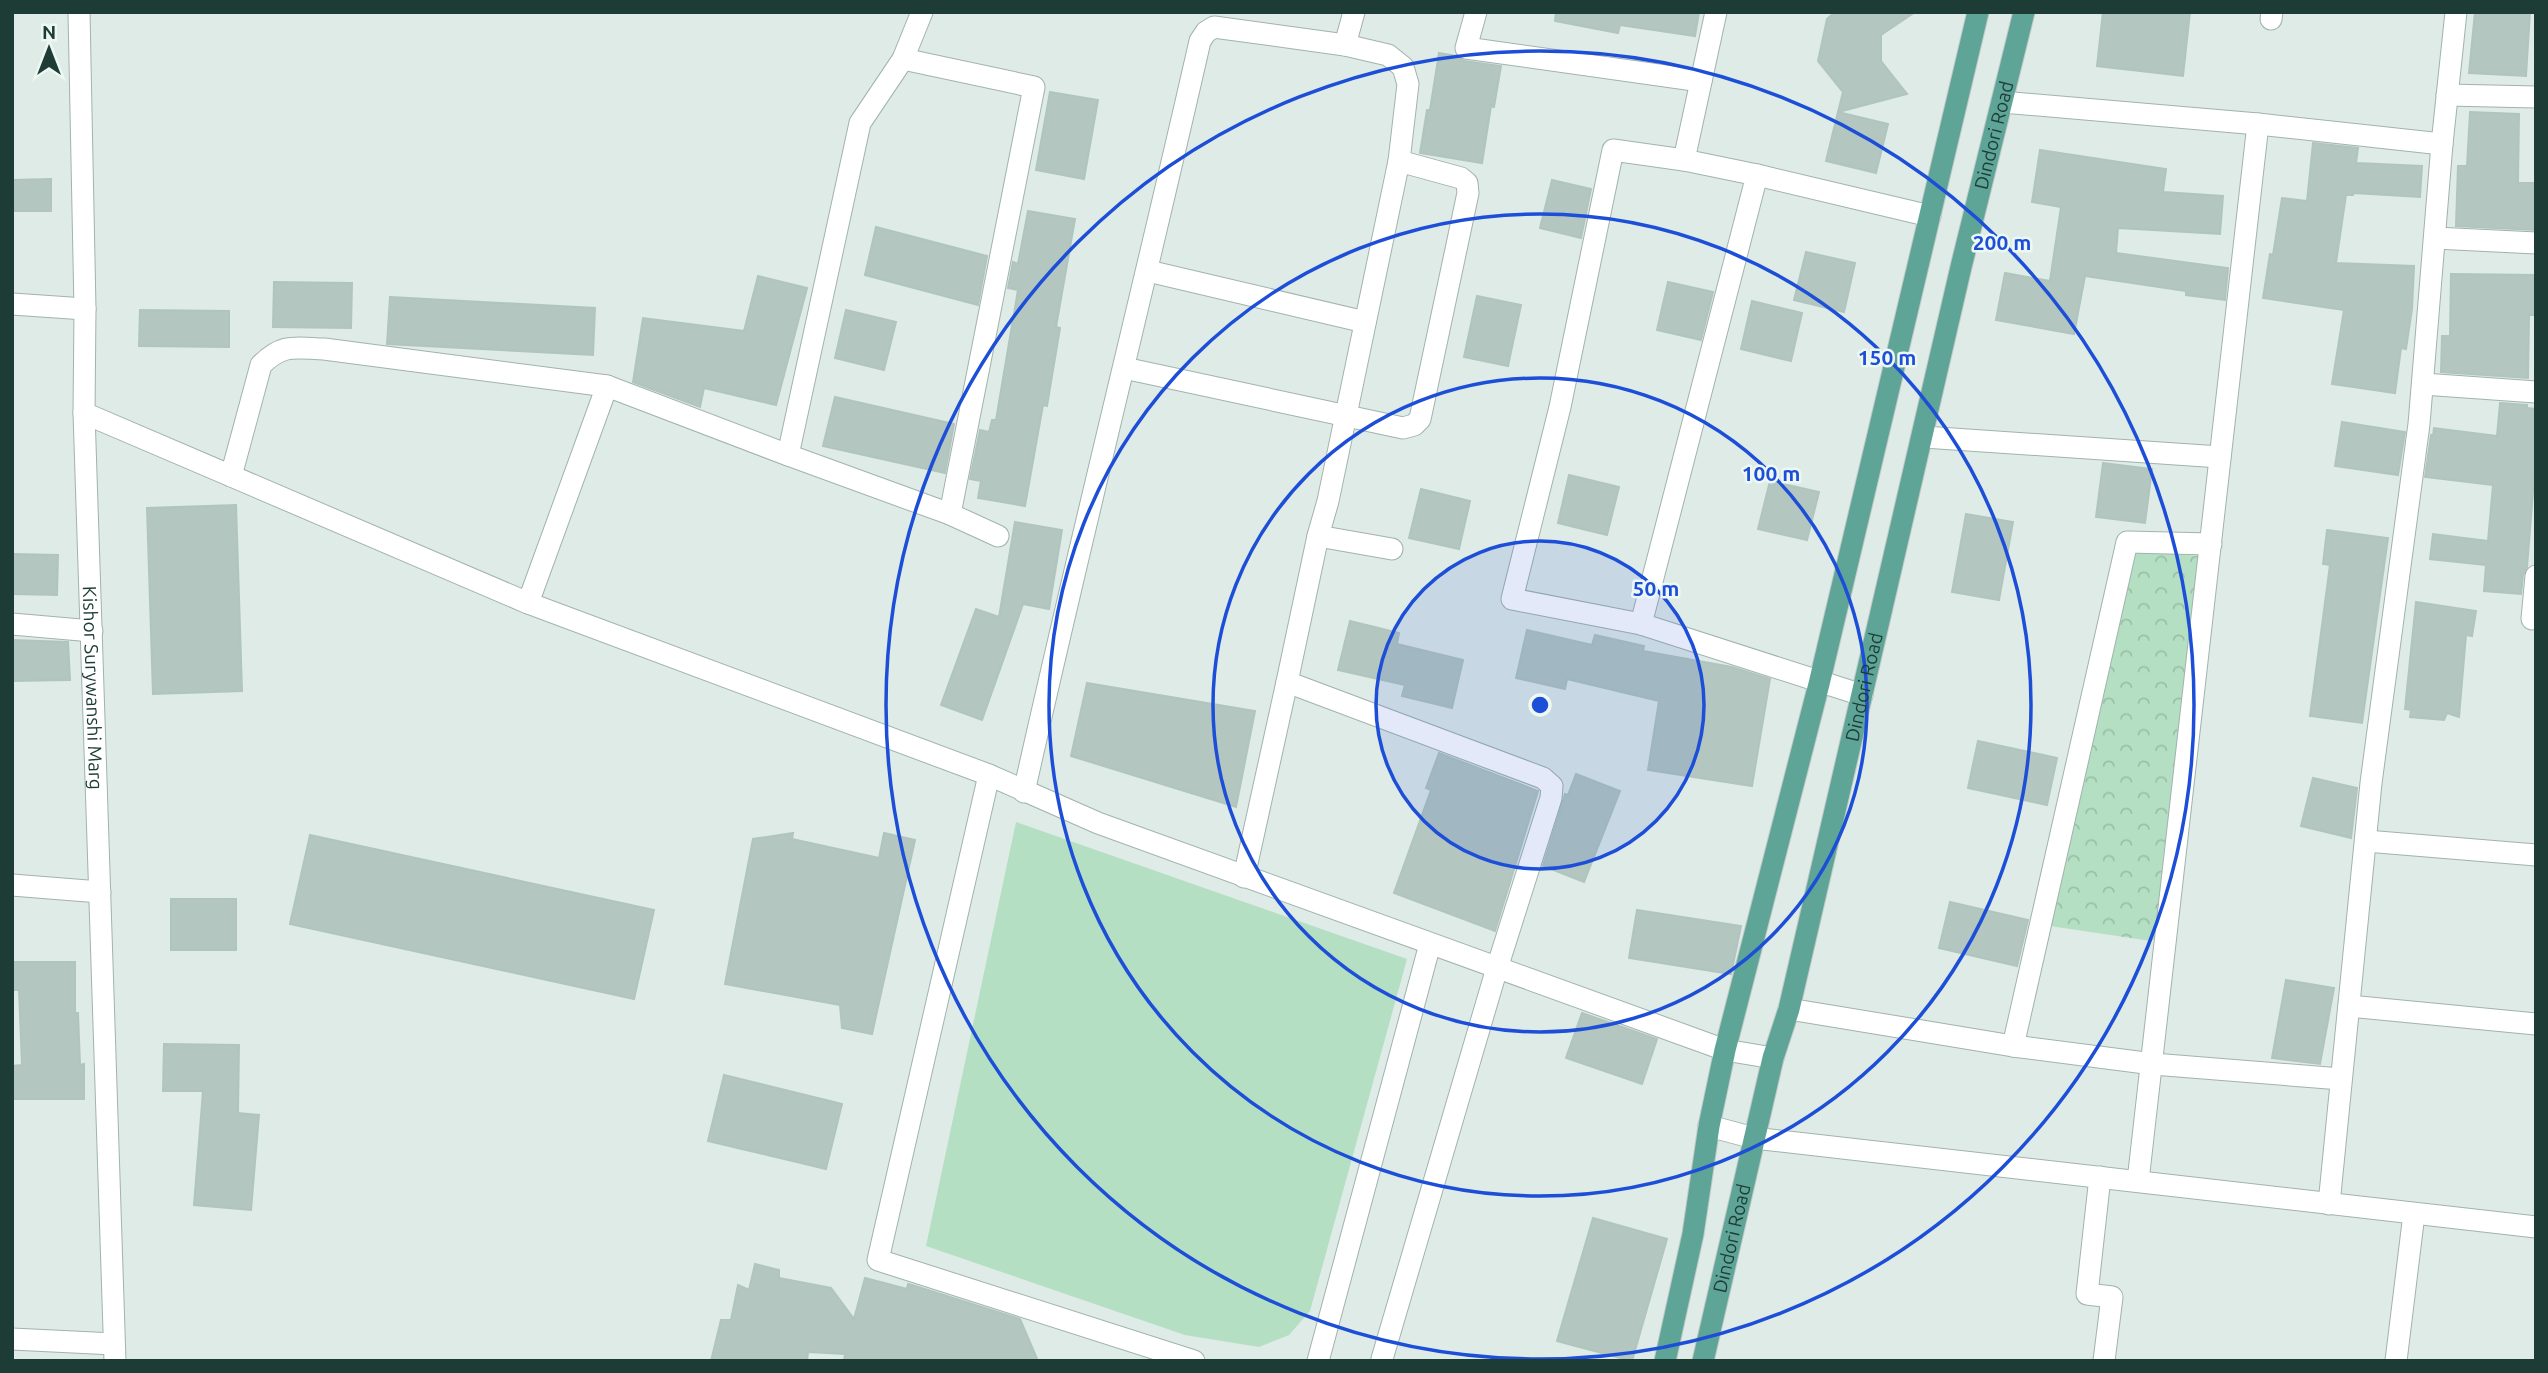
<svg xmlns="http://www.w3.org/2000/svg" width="2548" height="1373" font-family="Ubuntu,sans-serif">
<defs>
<pattern id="forest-crowns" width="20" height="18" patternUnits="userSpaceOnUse" patternTransform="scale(1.75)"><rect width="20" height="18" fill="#b4dfc2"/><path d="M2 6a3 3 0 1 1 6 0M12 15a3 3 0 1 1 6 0" fill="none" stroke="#9ac0a7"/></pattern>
</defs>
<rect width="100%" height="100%" fill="#deebe6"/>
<!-- forest -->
<path fill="url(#forest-crowns)" d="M2132 552 2202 556 2158 937 2151 941 2050 926Z"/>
<!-- garden -->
<path fill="#b4dfc2" d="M1016 822 1407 959 1310 1311 1289 1335 1259 1347 1185 1335 926 1246Z"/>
<!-- building -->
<path fill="#b3c6bf" stroke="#b0c5be" stroke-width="2" d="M1556 12H1699L1695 36 1620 25 1618 33 1555 21Z
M1835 12H1915L1881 35V61L1907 94 1838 112 1843 92 1818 61 1827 19Z
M2103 12H2190L2183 76 2097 66Z
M2475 12H2530L2526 76 2469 73Z
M1439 53 1456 56 1464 61 1501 66 1494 107 1491 106 1482 163 1420 153 1427 110H1430Z
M1050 92 1098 100 1084 179 1036 170Z
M1838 112 1888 124 1876 173 1826 161Z
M2470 112 2519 114 2518 183H2536V230L2456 226 2458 166H2467Z
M2313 143 2358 148 2356 163 2422 166 2420 197 2353 193V195H2346L2336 263 2414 266 2412 309 2406 349 2401 348 2395 393 2332 384 2344 310 2263 298 2270 254 2273 255 2282 198 2307 201Z
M2040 150 2166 169 2163 192 2223 196 2220 234 2118 228 2116 253 2228 268 2225 300 2186 295V291L2085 276 2074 334 1996 320 2005 273 2050 281 2061 207 2032 202Z
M51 179V211H12V180Z
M1552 180 1591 189 1581 238 1540 228Z
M1028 211 1075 219 1056 327 1060 328 1047 406 1043 405 1025 506 978 498 981 481 970 479 980 430 989 432 992 420H996L1018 290 1008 288 1013 262 1018 264Z
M876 227 987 256 978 305 865 275Z
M1806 252 1855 263 1844 312 1794 300Z
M2451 274 2536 275V315H2529L2528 378 2441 372 2442 336H2450Z
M758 276 807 288 776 405 704 388 700 407 633 382 643 318 744 331Z
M274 282 352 283 351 328 273 327Z
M1668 282 1713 292 1701 340 1657 330Z
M1477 296 1521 305 1508 366 1464 357Z
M390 297 595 308 593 355 387 344Z
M1752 301 1802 313 1791 361 1741 349Z
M140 310 229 311V347L139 346Z
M846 310 896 322 884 370 835 358Z
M835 397 954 424 945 473 823 446Z
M2500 403 2527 405V408L2536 409V455L2527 567 2523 575 2521 594 2484 591 2486 565 2430 559 2433 534 2488 541 2493 485 2425 477 2431 435 2433 436 2434 428 2497 436Z
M2342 422 2405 432 2398 475 2335 466Z
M2103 463 2152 469 2145 523 2096 517Z
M1569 475 1619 487 1607 535 1558 523Z
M1770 481 1819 492 1807 540 1758 529Z
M1421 489 1470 501 1459 549 1409 538Z
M236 505 242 691 153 694 147 508Z
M1966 514 2013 522 1999 600 1952 592Z
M1015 522 1062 530 1049 609 1023 604 982 720 941 705 976 609 999 617Z
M2327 530 2388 538 2362 723 2310 716 2330 565 2323 564Z
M12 554 58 555 57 595 12 594Z
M2416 602 2476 611 2472 636 2466 635 2459 717 2447 713 2444 720 2410 717 2411 710 2405 709Z
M1350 621 1399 633 1397 644 1463 660 1452 708 1402 696 1405 685 1338 670Z
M1527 630 1592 645 1595 635 1644 646 1643 651 1732 667 1770 679 1752 786 1648 770 1659 701 1567 679 1565 689 1516 678Z
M12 640 68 642 70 680 12 681Z
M1087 683 1255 711 1236 807 1071 756Z
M1978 741 2057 758 2047 805 1968 788Z
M1439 753 1538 791 1495 931 1394 893 1431 790 1426 788Z
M1576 774 1620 791 1584 882 1543 866 1565 794 1568 795Z
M2313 778 2357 788 2351 838 2301 826Z
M793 833 792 839 879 858 884 833 915 840 872 1034 842 1028 840 1005 725 984 753 839Z
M310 835 654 910 634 999 290 924Z
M171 899H236V950H171Z
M1950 902 2028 920 2017 966 1939 948Z
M1637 910 1741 926 1731 974 1629 958Z
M12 962H75V1013H78L80 1065 84 1064V1099H12V1066L22 1065 19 990H12Z
M2286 980 2334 988 2320 1064 2272 1058Z
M1582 1013 1657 1039 1642 1084 1566 1058Z
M164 1044 239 1045 238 1113 259 1115 251 1210 194 1205 203 1091H163Z
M724 1075 842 1104 826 1169 708 1141Z
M1593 1218 1667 1239 1632 1361 1557 1341Z
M755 1264 779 1270V1278L831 1288 854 1319 865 1278 907 1289 908 1284 912 1285 1020 1319 1038 1361H844L845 1354 808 1352 807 1361H711L721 1320H731L738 1285 749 1290Z"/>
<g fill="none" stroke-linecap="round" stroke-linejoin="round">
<defs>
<g id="minor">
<path id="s1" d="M79 12 85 309 84 413 115 1361"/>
<path d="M922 12 903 59 860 123 788 455 950 514 998 536"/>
<path d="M1476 12 1466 48 1701 81"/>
<path d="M2271 19 2272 12"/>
<path d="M1345 45 1354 12"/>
<path d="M903 59 1034 87 950 514"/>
<path d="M2447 95 2536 97"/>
<path d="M2002 102 2258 124 2442 144"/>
<path d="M1684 160 1613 150 1560 407 1512 599 1641 624 1862 695"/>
<path d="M1757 175 1930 216"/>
<path d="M2435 238 2536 243"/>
<path d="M1148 271 1365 322"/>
<path d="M12 304 85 309"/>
<path d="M1124 368 1403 428 1414 425 1420 419 1468 193 1467 183 1461 178 1399 161"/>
<path d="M2423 384 2536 392"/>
<path d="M84 413 528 603 989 775 1098 823 1725 1050 1773 1058"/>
<path d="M1924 437 2220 457"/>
<path d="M231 476 261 365C283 343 295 348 324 349L607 386"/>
<path d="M1318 536 1392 549"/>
<path d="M528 603 607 386 788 455"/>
<path d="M2532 619 2536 576"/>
<path d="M12 624 92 631"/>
<path d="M1641 624 1757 175 1684 160 1716 12"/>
<path d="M989 775 878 1260 1194 1361"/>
<path d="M1024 792C1080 541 1143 292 1200 41L1206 32 1214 27 1345 45 1388 55 1403 67 1408 84 1399 161 1328 501 1318 536 1287 682 1543 778 1552 786 1551 798 1497 968 1382 1359"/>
<path d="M2366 841 2536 855"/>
<path d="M1244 877 1287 682"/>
<path d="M12 885 100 892"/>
<path d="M2349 1006 2536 1024"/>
<path d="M1789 1009 2013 1046 2153 1064 2341 1079"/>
<path d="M2013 1046 2127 542 2211 544"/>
<path d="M1709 1126 1754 1138 2536 1227"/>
<path d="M2100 1177 2087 1294 2112 1297 2104 1361"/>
<path d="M2138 1181 2258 124"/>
<path d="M2329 1204 2371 783 2419 424 2442 144 2456 12"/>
<path d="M12 1339 114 1344"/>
<path d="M1318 1361 1430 944"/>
<path d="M2396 1361 2414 1214"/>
</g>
<g id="major">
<path d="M1665 1361 1693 1234 1709 1126 1725 1050 1819 684 1978 12"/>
<path id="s2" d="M1703 1361 1773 1058 1789 1009 1961 267 2024 12"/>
</g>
</defs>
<!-- minor casing -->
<use href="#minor" stroke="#a1b3ae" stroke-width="23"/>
<!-- major casing -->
<use href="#major" stroke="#c0c8c7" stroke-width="23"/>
<!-- minor -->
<use href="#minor" stroke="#fff" stroke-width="21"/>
<!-- major -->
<use href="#major" stroke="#5ea597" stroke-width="21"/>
</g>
<!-- distance rings -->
<circle cx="1540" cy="705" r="164" fill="#1d4ed8" fill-opacity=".12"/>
<g fill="none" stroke="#1d4ed8" stroke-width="3.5">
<circle cx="1540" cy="705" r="164"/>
<circle cx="1540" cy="705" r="327"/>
<circle cx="1540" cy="705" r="491"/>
<circle cx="1540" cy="705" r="654"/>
</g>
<g text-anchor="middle" stroke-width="5" stroke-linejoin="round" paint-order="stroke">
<!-- street labels -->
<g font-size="19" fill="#1e3c36" stroke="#eef8f3">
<text dy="7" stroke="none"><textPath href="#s2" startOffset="1260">Dindori Road</textPath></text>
<text dy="7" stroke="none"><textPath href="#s1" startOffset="676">Kishor Surywanshi Marg</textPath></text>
<text dy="7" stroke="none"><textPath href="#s2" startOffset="693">Dindori Road</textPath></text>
<text dy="7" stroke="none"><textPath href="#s2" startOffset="126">Dindori Road</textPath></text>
</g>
</g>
<circle cx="1540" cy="705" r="10" fill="#1d4ed8" stroke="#eef8f3" stroke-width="3.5"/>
<g font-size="21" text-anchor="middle" font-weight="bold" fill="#1d4ed8" stroke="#eef8f3" stroke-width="5" stroke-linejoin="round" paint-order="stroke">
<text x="2002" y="250">200 m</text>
<text x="1887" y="365">150 m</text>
<text x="1771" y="481">100 m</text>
<text x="1656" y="596">50 m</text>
</g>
<!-- border -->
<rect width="2548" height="1373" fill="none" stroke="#1e3c36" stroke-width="28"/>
<!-- north arrow -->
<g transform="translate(49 49)" stroke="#eef8f3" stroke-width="5" paint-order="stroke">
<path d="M0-5L12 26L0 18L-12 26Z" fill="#1e3c36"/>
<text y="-10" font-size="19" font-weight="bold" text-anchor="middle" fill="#1e3c36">N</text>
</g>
</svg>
